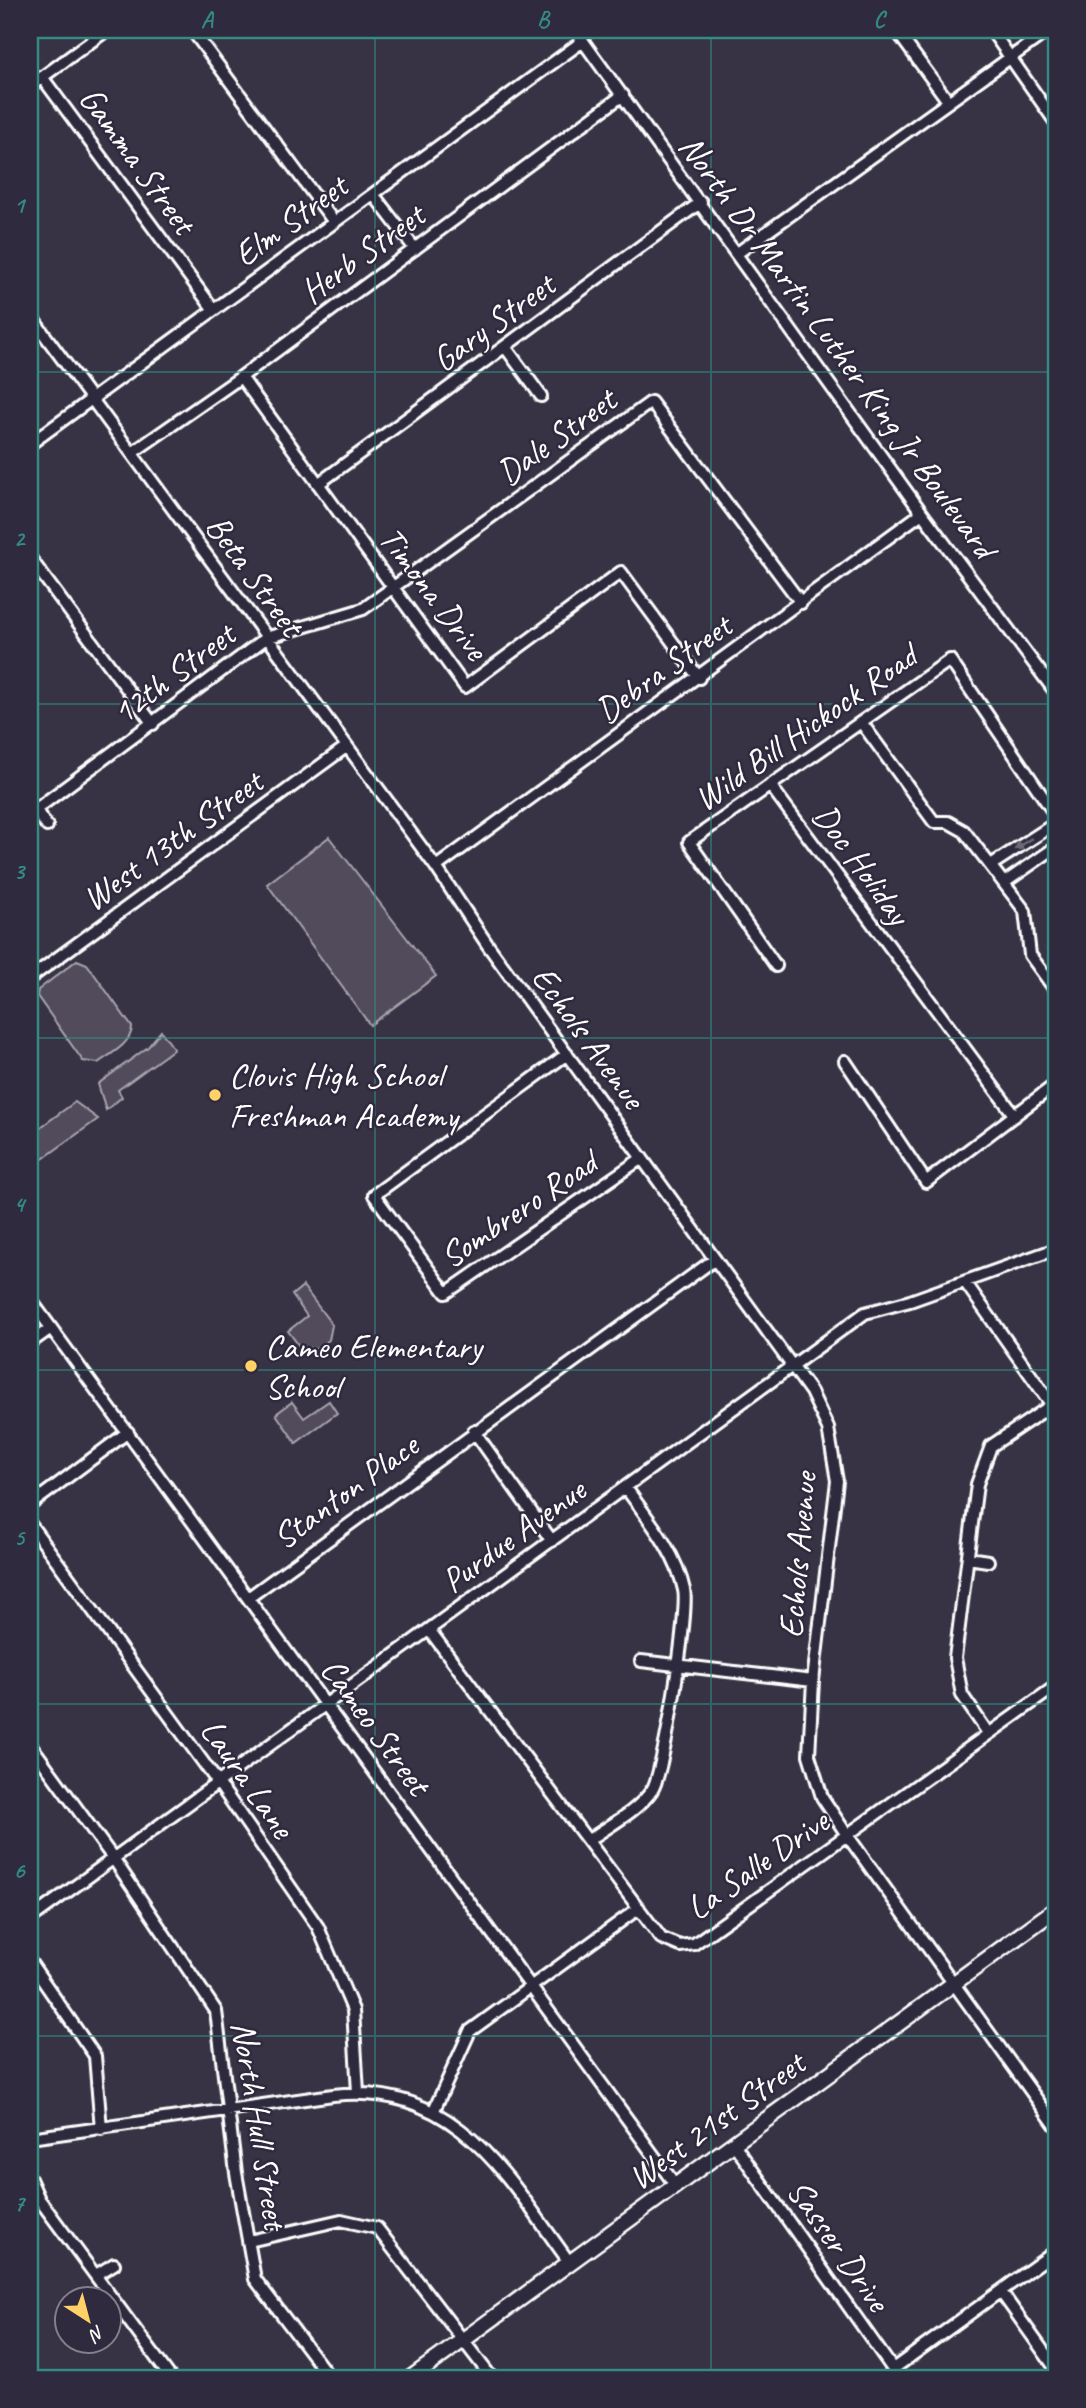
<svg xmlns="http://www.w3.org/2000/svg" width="1086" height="2408" font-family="Caveat,sans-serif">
<rect width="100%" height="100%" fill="#373345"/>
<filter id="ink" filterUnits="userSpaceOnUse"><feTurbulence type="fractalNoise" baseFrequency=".0143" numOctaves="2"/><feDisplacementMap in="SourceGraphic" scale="14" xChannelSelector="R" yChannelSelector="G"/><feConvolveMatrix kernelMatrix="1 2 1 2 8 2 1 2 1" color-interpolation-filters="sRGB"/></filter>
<g filter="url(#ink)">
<!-- green -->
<path fill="#514c5c" stroke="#a8a6ae" stroke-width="2" d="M329 837 436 976 370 1025 267 884Z
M77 960 87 964 132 1027C131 1044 112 1053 98 1063L83 1061 37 996 38 990Z
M161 1031 174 1049 118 1090 122 1097 106 1110 98 1084 148 1047Z
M75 1102 98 1119 30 1168V1135Z
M303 1286 332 1325 329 1340 316 1349 300 1347 288 1331 307 1316 292 1295Z
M329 1401 337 1413 296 1443 276 1414 292 1402 304 1418Z"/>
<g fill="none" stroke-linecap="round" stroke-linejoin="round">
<defs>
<path id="minor" d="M192 30 334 222
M575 30 922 513 1056 693
M896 30 948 101
M991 30 1056 123
M42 77 214 310
M30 86 107 30
M373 194 415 249
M736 254 1049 30
M30 315 436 867 487 944 811 1392 828 1428 837 1481 813 1681 809 1755 822 1797 847 1835 1056 2126
M506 348 541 396
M241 377 465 687 621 572 699 678
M30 444 583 41
M132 453 241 377 623 95
M318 484 701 202
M30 558 153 724
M861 722 934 822H948L964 831 1025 911 1030 955 1056 991
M770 785 1015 1116
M30 802 47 826
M35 810 266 638 363 609 651 402 801 603
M991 865 1056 823
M436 867 922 513
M1004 883 1056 847
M776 966 689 842 950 660 1056 816
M30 978 346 747
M567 1054 374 1195 446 1293 642 1158
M845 1061 926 1182 1056 1084
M965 1282 1056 1411
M30 1299 676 2186
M30 1343 51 1328
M474 1431 552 1541
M30 1505 128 1432
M30 1524 219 1784 318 1927 353 2010 358 2092
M968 1558 988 1561
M248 1598 715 1259
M430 1631 661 1938 680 1946 694 1944 1056 1686
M641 1661 813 1681
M988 1733 962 1695 955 1658 977 1484 991 1446 1052 1405
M30 1744 113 1858 216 2011 236 2173 255 2279 330 2378
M589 1840C610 1825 638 1811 652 1790 664 1773 689 1610 684 1590 676 1552 648 1519 626 1488
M30 1919 865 1313 910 1301 1056 1249
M30 1962 95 2056 101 2129
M434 2110 470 2031 639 1908
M30 2138 333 2095C458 2082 506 2176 570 2263
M734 2144 899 2378
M30 2179 39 2199 171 2378
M249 2241 341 2220 377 2228 492 2378
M96 2275 114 2264
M1001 2292 1056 2369
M893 2369 1056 2251"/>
<path id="major" d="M411 2378 1056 1909"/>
</defs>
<!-- minor casing -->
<use href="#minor" stroke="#fff" stroke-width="16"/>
<!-- major casing -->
<use href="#major" stroke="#fff" stroke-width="19"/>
<!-- minor -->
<use href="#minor" stroke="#2f2a3d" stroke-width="10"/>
<!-- major -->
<use href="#major" stroke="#2f2a3d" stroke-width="14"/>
</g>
<!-- one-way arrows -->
<defs><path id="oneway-solid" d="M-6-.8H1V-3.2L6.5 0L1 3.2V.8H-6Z" transform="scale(1.75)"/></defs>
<use fill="#6d6a77" href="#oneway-solid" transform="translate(1023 844) rotate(147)"/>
</g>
<!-- grid -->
<path fill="none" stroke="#338b84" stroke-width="2" stroke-opacity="0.55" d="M375 30V2378M711 30V2378M30 372H1056M30 704H1056M30 1038H1056M30 1370H1056M30 1704H1056M30 2036H1056"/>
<!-- markers -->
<g fill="#ffd166" stroke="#2f2a3d" stroke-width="2.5">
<circle cx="215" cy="1095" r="7"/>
<circle cx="251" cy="1366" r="7"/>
</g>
<g text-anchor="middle" stroke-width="5" stroke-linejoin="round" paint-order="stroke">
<!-- street labels -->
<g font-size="35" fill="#fff" stroke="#2f2a3d">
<text transform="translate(138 160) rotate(54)" y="12">Gamma Street</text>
<text transform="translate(290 220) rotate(-36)" y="12">Elm Street</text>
<text transform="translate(362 253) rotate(-36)" y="12">Herb Street</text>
<text transform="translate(493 322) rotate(-36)" y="12">Gary Street</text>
<text transform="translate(838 346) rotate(54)" y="12">North Dr Martin Luther King Jr Boulevard</text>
<text transform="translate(556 436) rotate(-36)" y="12">Dale Street</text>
<text transform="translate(255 575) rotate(54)" y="12">Beta Street</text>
<text transform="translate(434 593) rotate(53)" y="12">Timona Drive</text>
<text transform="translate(663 668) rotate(-36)" y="12">Debra Street</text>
<text transform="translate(173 673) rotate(-37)" y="12">12th Street</text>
<text transform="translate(805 727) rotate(-35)" y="12">Wild Bill Hickock Road</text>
<text transform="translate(172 840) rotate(-36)" y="12">West 13th Street</text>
<text transform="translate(862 864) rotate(54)" y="12">Doc Holiday</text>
<text transform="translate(589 1037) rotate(54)" y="12">Echols Avenue</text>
<text transform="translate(518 1209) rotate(-34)" y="12">Sombrero Road</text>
<text transform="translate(345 1491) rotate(-36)" y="12">Stanton Place</text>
<text transform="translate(513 1535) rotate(-36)" y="12">Purdue Avenue</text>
<text transform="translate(797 1555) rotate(-85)" y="12">Echols Avenue</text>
<text transform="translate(376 1726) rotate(54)" y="12">Cameo Street</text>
<text transform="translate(248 1778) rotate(55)" y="12">Laura Lane</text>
<text transform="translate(757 1864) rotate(-35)" y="12">La Salle Drive</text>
<text transform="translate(716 2120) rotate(-36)" y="12">West 21st Street</text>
<text transform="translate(260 2125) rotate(81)" y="12">North Hull Street</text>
<text transform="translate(839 2245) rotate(55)" y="12">Sasser Drive</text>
</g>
<!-- poi labels -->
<g font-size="35" fill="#fff" stroke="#2f2a3d" text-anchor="start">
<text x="229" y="1087">Clovis High School<tspan x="229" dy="40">Freshman Academy</tspan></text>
<text x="265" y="1358">Cameo Elementary<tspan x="265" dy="40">School</tspan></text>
</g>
</g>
<!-- margin -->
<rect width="1086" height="2408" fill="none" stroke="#2f2a3d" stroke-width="77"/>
<!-- north arrow -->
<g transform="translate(88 2320) rotate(144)"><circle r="33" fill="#2f2a3d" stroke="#827f8b" stroke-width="2"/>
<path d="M0-5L12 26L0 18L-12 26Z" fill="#ffd166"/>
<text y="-10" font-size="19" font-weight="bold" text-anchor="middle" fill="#ffffff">N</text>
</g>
<rect x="38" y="38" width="1010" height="2332" fill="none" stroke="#338b84" stroke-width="2.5"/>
<g font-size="23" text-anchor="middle" font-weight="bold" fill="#338b84">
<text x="207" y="27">A</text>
<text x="543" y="27">B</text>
<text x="879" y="27">C</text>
<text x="19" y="213">1</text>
<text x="19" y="546">2</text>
<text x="19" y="879">3</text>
<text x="19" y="1212">4</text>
<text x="19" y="1545">5</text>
<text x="19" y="1878">6</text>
<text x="19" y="2211">7</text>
</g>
</svg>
